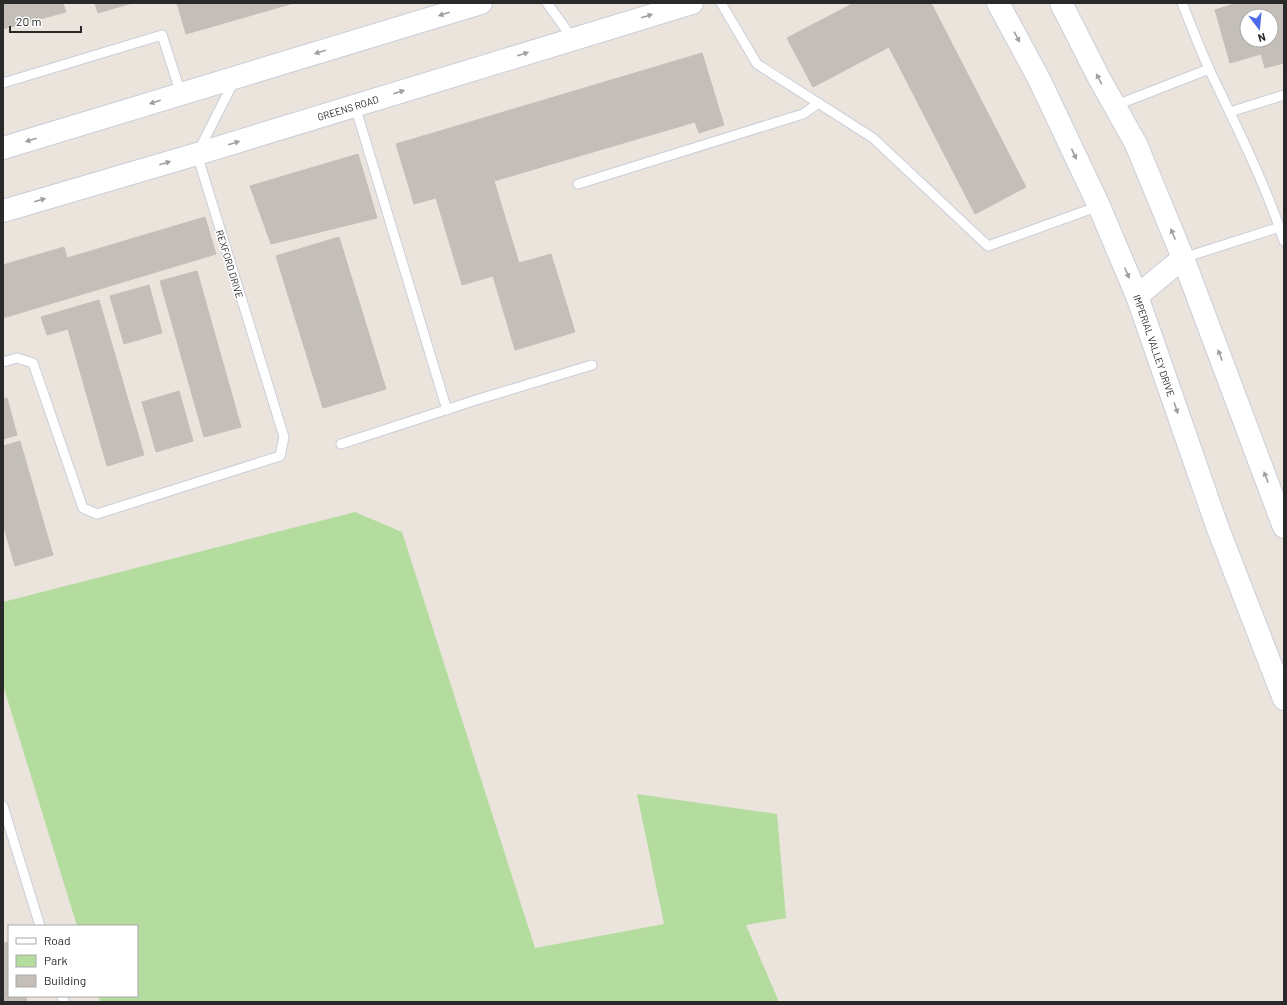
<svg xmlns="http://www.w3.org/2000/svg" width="1287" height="1005" font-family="Barlow,sans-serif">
<rect width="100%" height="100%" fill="#eae4dd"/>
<!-- green -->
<path fill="#b4dc9e" d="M355 512 402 532 535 948 664 924 637 794 777 814 786 918 746 925 779 1002H100L98 996H137V926H77L3 685V602Z"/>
<!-- building -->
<path fill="#c3beb8" stroke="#c5c0b6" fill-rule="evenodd" d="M3 3H63L66 12 3 29Z
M95 3H132L98 13Z
M177 3H294L186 34Z
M854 3H931L1026 187 975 214 889 47 813 87 787 38Z
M1237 3H1284V63L1265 68 1261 54 1230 63 1215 10ZM1247 16H1271V40H1247Z
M702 53 724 125 699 133 695 122 494 181 519 263 551 254 575 332 515 350 493 276 462 285 436 198 414 204 396 144Z
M358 154 377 218 271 244 250 186Z
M205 217 216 254 3 318V265L64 247 67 258Z
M339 237 386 389 323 408 276 256Z
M197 271 241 427 204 437 160 281Z
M149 285 162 333 124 344 110 296Z
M99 300 144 455 107 466 68 329 47 335 41 317Z
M179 391 193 441 156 452 142 402Z
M7 398 17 435 3 439V399Z
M20 441 53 555 15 566 3 524V446Z
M9 942V996H26L27 1002H3V943Z"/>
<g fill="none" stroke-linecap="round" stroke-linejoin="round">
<defs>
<path id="lane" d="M547 3 573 39
M721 3 757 64 873 138 988 246 1099 206
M1182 3C1191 25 1200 49 1210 71 1236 125 1265 183 1284 241
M3 83 162 35 181 94
M355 106 447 410
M1114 106 1209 69
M1230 112 1284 95
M578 184 803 114 819 103
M1183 258 1280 227
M3 362 17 358 33 363 83 508 97 514 280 456 284 437 197 154 234 81
M341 444 476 400 592 365
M3 806 40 926
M62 996 64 1002"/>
<g id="secondary">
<path id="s1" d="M998 3 1039 79 1099 206 1137 296 1217 526 1284 699"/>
<path d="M1061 3 1098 76 1136 144 1183 258 1284 527"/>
<path d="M3 148 481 3"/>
<path id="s2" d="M3 211 197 154 692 3"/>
<path d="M1137 296 1183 258"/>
</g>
</defs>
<!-- lane casing -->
<use href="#lane" stroke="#cbceda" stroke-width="11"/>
<!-- secondary casing -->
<use href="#secondary" stroke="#cbceda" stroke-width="24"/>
<!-- lane -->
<use href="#lane" stroke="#fff" stroke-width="9"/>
<!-- secondary -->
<use href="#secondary" stroke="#fff" stroke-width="22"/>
</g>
<!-- one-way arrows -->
<defs><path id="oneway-solid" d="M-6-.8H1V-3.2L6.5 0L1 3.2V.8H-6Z"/></defs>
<g fill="#9f9f9f">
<use href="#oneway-solid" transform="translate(444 14) rotate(163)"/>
<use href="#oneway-solid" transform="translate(647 16) rotate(-17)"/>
<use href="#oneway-solid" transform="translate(1017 37) rotate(62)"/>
<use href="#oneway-solid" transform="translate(320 52) rotate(163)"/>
<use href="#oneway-solid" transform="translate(523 54) rotate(-17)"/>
<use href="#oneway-solid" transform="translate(1099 79) rotate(-118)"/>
<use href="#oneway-solid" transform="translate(399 92) rotate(-17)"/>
<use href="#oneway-solid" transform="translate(155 102) rotate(163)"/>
<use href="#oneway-solid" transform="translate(31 140) rotate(163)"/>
<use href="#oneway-solid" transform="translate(234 143) rotate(-17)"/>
<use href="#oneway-solid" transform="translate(1074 154) rotate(65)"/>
<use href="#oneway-solid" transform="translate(165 163) rotate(-16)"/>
<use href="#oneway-solid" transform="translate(40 200) rotate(-16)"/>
<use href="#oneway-solid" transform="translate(1173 234) rotate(-113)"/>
<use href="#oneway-solid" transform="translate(1127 273) rotate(67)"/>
<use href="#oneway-solid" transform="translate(1220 355) rotate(-111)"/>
<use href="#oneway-solid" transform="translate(1176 408) rotate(71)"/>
<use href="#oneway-solid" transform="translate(1266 477) rotate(-111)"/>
</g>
<g text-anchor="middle" stroke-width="3" stroke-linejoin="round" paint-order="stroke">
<!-- street labels -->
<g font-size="10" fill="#292929" stroke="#fff">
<text dy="4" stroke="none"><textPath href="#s2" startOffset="360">GREENS ROAD</textPath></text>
<text transform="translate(230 264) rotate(73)" y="4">REXFORD DRIVE</text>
<text dy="4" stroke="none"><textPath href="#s1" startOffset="377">IMPERIAL VALLEY DRIVE</textPath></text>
</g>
</g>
<!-- border -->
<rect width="1287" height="1005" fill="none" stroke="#292929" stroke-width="8"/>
<!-- legend -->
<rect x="8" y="925" width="130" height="72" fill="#ffffff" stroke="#a9a9a9"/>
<rect x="16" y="938" width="20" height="6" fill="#ffffff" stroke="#a9a9a9"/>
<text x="44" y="945" font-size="12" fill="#292929">Road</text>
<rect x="16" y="955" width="20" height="12" fill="#b4dc9e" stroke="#a9a9a9"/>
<text x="44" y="965" font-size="12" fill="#292929">Park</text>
<rect x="16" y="975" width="20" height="12" fill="#c3beb8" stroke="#a9a9a9"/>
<text x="44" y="985" font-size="12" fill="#292929">Building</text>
<!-- north arrow -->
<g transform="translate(1259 28) rotate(164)"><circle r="19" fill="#ffffff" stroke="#a9a9a9"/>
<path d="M0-3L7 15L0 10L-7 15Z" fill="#4b6be8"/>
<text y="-6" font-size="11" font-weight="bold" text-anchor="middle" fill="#292929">N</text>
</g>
<!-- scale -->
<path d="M10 26v6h71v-6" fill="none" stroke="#292929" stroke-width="2"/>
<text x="16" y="26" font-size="12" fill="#292929" stroke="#ffffff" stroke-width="3" paint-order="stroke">20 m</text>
</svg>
